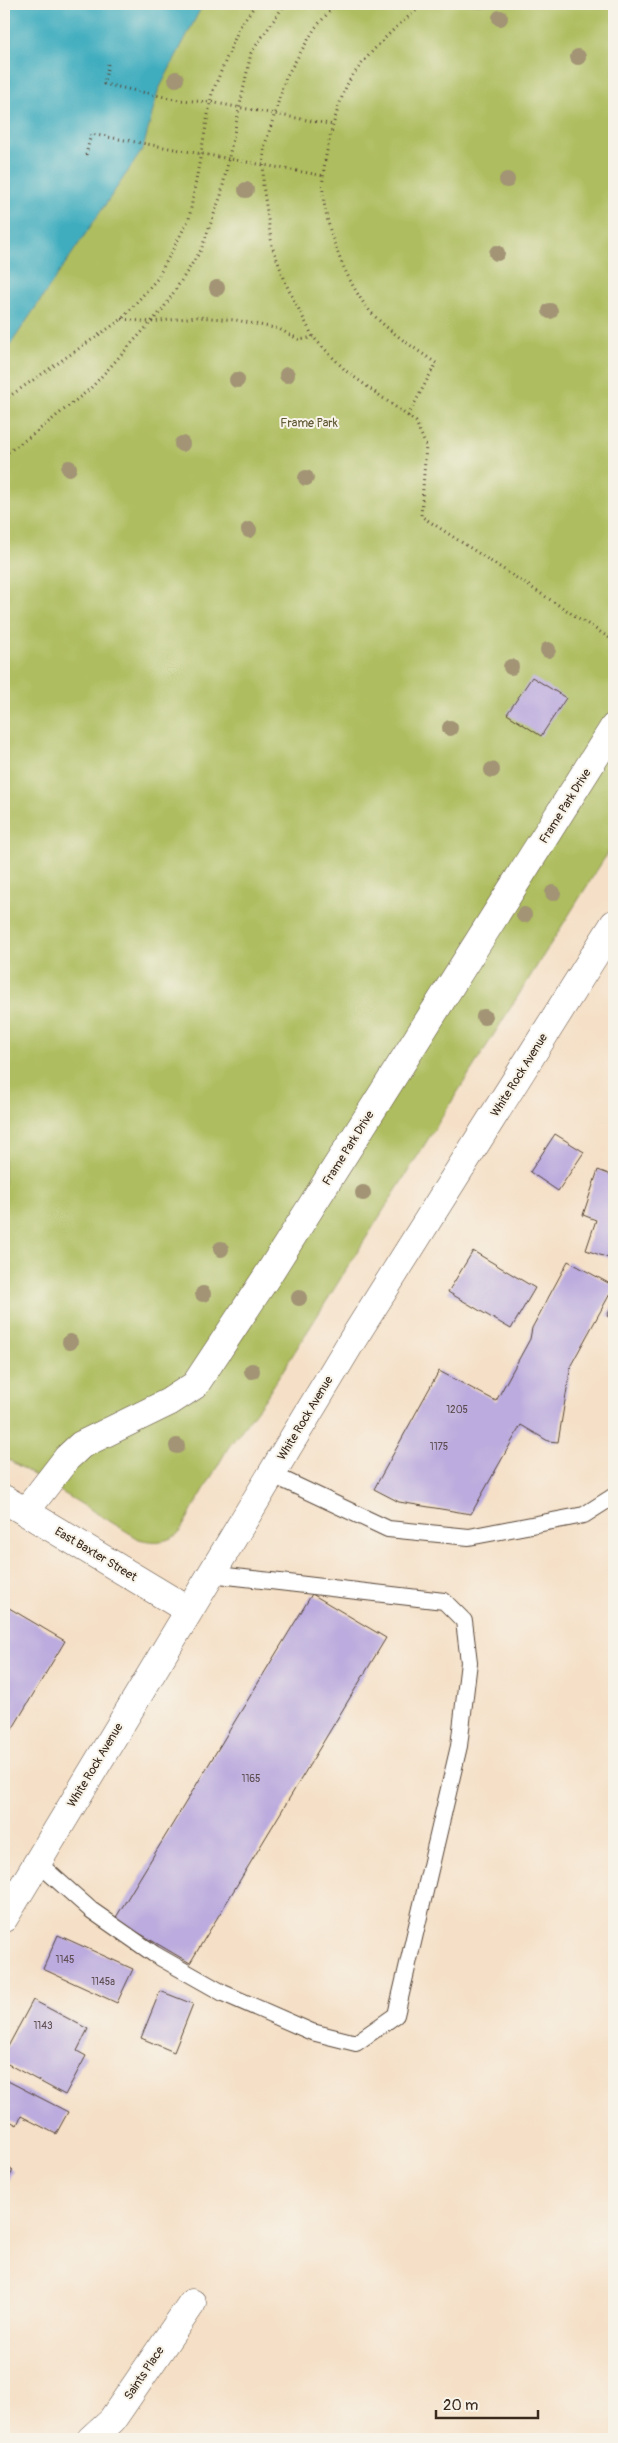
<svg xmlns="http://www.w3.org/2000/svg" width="618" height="2443" font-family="Pangolin,sans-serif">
<rect width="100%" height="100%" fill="#f7f3e8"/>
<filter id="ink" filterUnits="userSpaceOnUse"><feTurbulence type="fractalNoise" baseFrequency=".02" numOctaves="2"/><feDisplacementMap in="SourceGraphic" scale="10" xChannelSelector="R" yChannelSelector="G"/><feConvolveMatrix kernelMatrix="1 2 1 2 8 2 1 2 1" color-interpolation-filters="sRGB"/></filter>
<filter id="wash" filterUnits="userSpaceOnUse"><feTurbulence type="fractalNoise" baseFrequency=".0096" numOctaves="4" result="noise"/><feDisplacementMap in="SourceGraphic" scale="20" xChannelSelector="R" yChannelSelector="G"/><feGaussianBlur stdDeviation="1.12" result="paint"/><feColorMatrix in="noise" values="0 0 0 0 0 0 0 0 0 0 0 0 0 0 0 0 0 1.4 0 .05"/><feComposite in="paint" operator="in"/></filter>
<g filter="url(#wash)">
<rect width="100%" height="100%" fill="#f5e0c7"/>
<!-- green -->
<path fill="#aebd5f" stroke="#74743e" d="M4 4H614V843L265 1399 228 1448 179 1533C166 1543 154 1543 139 1539L4 1457Z"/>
<!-- water -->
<path fill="#41adbf" stroke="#3e6c6e" d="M4 4H203L158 91 143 149 4 354Z"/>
<g id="blocks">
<!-- building -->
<path fill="#bbabde" d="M532 677 566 698 541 736 507 714Z
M555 1134 584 1152 558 1191 530 1172Z
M598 1170 614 1176V1260L586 1250 596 1220 583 1215Z
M473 1251 535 1288 511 1329 448 1292Z
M568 1261 612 1285 611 1292 571 1365 558 1442 548 1441 521 1425 471 1514 399 1502 374 1489 439 1371 496 1401 530 1339 532 1328Z
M614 1302V1319L607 1316Z
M312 1594 386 1638 190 1963 115 1919Z
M4 1605 65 1641 4 1743Z
M58 1935 133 1969 117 2003 43 1969Z
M160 1991 193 2004 174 2052 141 2038Z
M33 2000 88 2029 77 2051 86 2056 65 2095 4 2062V2054Z
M4 2079 68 2112 56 2134 21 2116 17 2125 4 2118Z
M4 2165 13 2170 4 2189Z"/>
</g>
</g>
<g filter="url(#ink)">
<use href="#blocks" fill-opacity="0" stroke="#574537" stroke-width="1"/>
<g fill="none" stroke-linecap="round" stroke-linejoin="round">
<defs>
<path id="service" d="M271 1474 388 1529 469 1537 584 1515 614 1496
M37 1862 91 1910 154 1954 223 1993 312 2032 356 2043 396 2015 459 1746 469 1662 464 1621 444 1601 210 1574"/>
<path id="minor" d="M4 1499 188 1610
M26 1511 67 1458 81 1445 169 1402 195 1385 266 1278 614 727
M91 2439 112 2420 192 2303"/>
<path id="tertiary" d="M4 1918 353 1339 614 924"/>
</defs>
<!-- service casing -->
<use href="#service" stroke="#574537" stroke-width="18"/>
<!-- minor casing -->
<use href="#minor" stroke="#574537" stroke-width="29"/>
<!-- tertiary casing -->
<use href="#tertiary" stroke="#574537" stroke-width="29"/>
<!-- path -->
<path stroke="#574537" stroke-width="3" stroke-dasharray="1 4" stroke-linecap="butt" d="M336 4 315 28 286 77 264 148 263 185 272 246 287 286 313 337 346 371 416 422 426 446 421 516 614 641
M606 4 614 5
M108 64 104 84 179 100 210 102 334 125
M86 155 91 134 325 176
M614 187C609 202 608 220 614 235
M122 319 151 322 197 317 236 320 279 329 300 340 313 337
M4 400 122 319 157 279 189 219 212 93 240 26 256 4
M408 416 436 363C413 347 376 324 361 299 342 270 326 228 323 193 320 168 336 108 347 85 359 62 403 17 426 4
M4 455 35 433 90 389 163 309 201 250 221 195 251 53 285 4"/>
<!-- service -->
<use href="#service" stroke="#fff" stroke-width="16"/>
<!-- minor -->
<use href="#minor" stroke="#fff" stroke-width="28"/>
<!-- tertiary -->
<use href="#tertiary" stroke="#fff" stroke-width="28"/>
<defs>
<path id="rail" d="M612 2439 614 2427"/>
</defs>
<!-- rail casing -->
<use href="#rail" stroke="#3b2a1e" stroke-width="5.5"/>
<!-- rail -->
<use href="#rail" stroke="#f7f3e8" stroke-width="4" stroke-dasharray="11" stroke-linecap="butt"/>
</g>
<!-- trees -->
<g fill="#a29475">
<circle cx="500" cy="18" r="8"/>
<circle cx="578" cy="57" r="8"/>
<circle cx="176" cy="79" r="8"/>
<circle cx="507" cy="180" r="8"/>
<circle cx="246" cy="190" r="8"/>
<circle cx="497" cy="253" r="8"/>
<circle cx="217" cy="288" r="8"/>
<circle cx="550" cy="311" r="8"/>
<circle cx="287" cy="375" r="8"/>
<circle cx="237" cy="380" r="8"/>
<circle cx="182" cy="444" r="8"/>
<circle cx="69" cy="468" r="8"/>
<circle cx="306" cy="478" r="8"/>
<circle cx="249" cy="530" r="8"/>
<circle cx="548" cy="650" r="8"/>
<circle cx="511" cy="667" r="8"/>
<circle cx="450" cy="728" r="8"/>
<circle cx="492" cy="770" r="8"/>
<circle cx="553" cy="893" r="8"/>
<circle cx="524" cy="915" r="8"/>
<circle cx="484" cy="1017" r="8"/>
<circle cx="363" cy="1193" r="8"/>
<circle cx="221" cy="1249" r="8"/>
<circle cx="203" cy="1294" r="8"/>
<circle cx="299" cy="1298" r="8"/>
<circle cx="70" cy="1342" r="8"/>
<circle cx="252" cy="1371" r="8"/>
<circle cx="177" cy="1446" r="8"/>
</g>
</g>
<g text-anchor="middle" stroke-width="4" stroke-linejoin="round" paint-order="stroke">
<!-- number labels -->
<g font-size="10" fill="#5b4a4e">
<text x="457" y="1413">1205</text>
<text x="439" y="1450">1175</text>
<text x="251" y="1782">1165</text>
<text x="65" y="1963">1145</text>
<text x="103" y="1985">1145a</text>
<text x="43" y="2029">1143</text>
</g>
<!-- park labels -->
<g font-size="12" fill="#5e5632" stroke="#f7f3e8">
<text x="309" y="427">Frame Park</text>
</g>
<!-- street labels -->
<g font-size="12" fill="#3b2a1e" stroke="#f7f3e8">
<text transform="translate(565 806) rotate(-58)" y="4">Frame Park Drive</text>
<text transform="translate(519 1075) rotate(-58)" y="4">White Rock Avenue</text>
<text transform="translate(348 1148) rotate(-58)" y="4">Frame Park Drive</text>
<text transform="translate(305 1418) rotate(-59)" y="4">White Rock Avenue</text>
<text transform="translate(96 1554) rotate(31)" y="4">East Baxter Street</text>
<text transform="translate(95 1765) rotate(-59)" y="4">White Rock Avenue</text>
<text transform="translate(144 2373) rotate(-56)" y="4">Saints Place</text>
</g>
</g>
<!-- margin -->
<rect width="618" height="2443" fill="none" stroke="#f7f3e8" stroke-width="20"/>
<!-- scale -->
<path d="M436 2410v8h102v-8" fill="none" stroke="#3b2a1e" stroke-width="2.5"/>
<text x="443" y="2410" font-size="15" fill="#3b2a1e" stroke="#f7f3e8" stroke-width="4" paint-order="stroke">20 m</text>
</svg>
